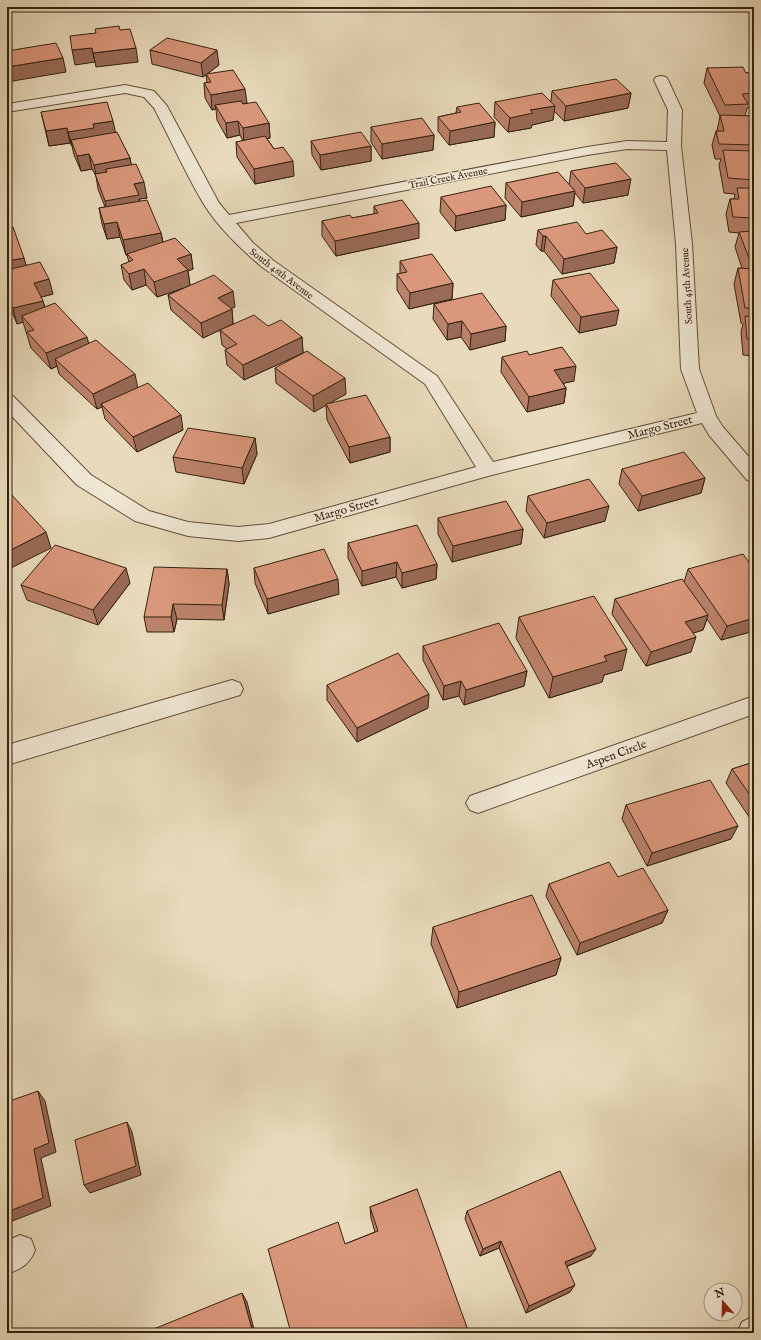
<svg xmlns="http://www.w3.org/2000/svg" width="761" height="1340" font-family="'IM FELL English',serif">
<rect width="100%" height="100%" fill="#e8dabb"/>
<filter id="stains"><feTurbulence type="fractalNoise" baseFrequency=".005" numOctaves="4"/><feColorMatrix values="0 0 0 0 .2 0 0 0 0 .09 0 0 0 0 .02 0 0 0 .5 -.17"/></filter>
<radialGradient id="worn" r=".72"><stop offset=".6" stop-color="#630" stop-opacity="0"/><stop offset="1" stop-color="#630" stop-opacity=".3"/></radialGradient>
<g fill="none" stroke-linecap="round" stroke-linejoin="round">
<defs>
<path id="minor" d="M661 76 666 77 668 80 682 110 681 146 692 244 699 369 716 416 723 427 754 463V482L747 480 709 435 702 423 488 476 269 538 238 541 188 536 135 521 77 485 7 411V394L13 396 91 475 149 511 188 522 238 527 269 524 476 467 425 384 262 267C242 250 219 228 205 206 186 175 171 140 154 108L144 97 125 93 7 112V104L125 85 154 91 167 106 219 203 229 215 587 147 627 141 667 142 668 110 654 80 656 77ZM627 149 667 150 676 244 681 369 697 413 493 462 437 376 274 261 253 243 236 223 587 155Z
M232 680 240 683 243 689 240 695 7 765V745Z
M754 696V714L478 813 470 810 466 803 470 796Z
M20 1235 31 1239 35 1250C30 1264 21 1269 7 1274V1241Z
M754 1316V1333H737L742 1322Z"/>
</defs>
<!-- minor casing -->
<use href="#minor" stroke="#624f3b" stroke-width="2"/>
<!-- minor -->
<use href="#minor" fill="#f0e7d3" fill-rule="evenodd"/>
</g>
<!-- wall -->
<path fill="#bb826a" stroke="#352110" d="M150 50 219 65 203 77 152 64Z
M707 68 746 73 754 74V108H747L745 116H754V356L743 355 741 332 743 324 741 323 734 284 738 268H742L735 247 739 233 729 232 726 214 730 199H734L735 194 724 193 719 165 721 159H715L712 145 716 131H717L720 116 704 83Z
M206 74 247 103 269 123 270 138 267 139 294 176 255 184 237 157 236 142 243 141 240 135 227 138 217 120 216 109 212 110 205 98 204 83H207Z
M552 91 631 93 628 108 564 121 554 111 553 120 532 125 531 128 508 132 494 117 495 102 551 101Z
M457 107 495 122 494 137 449 145 438 131V117L456 113Z
M41 112 116 132 130 158 131 164 147 198 139 199 140 201 161 233 163 242 191 254 193 269 188 271 190 285 235 307 231 308 232 309 233 324 268 326 302 337 303 353 244 380 227 365 225 350 227 349 222 345 220 330 203 338 171 310 168 295 187 287 157 297 146 285 132 290 124 280 121 265 129 262 127 255H126L120 237 107 239 102 224 99 208 105 207 98 189 96 176 92 169 81 171 74 155 72 146 70 143 49 146Z
M371 127 434 135 433 150 382 159 371 142Z
M311 141 371 146V161L321 170 312 155Z
M571 171 628 195 583 203 575 193 573 206 521 217 505 198 506 183 569 185Z
M441 197 506 205 505 220 455 231 440 212Z
M374 206 419 238 336 256 322 236V221L352 218 374 214Z
M7 216 10 227 26 265 53 294 41 297 45 307 89 343 138 387 183 430 137 452 105 419 102 407 97 409 59 374 57 366 51 369 31 348 23 322 17 324 10 307 7 308Z
M538 230 586 234 617 247 614 263 562 274 544 251H541L536 245Z
M400 261 453 283 452 299 409 309 397 290V274H400Z
M553 280 616 325 579 333 551 296Z
M434 304 506 326 505 341 470 350 461 337 447 340 433 319Z
M502 357 574 381 563 383 566 388 564 403 527 412 501 372Z
M275 368 346 394 327 404 390 437V452L350 463 327 420 326 405 314 412 276 383Z
M754 379V400L749 395Z
M255 438 257 454 244 484 176 472 173 457Z
M622 469 705 478 701 493 638 511 619 484Z
M528 496 605 521 544 538 526 511Z
M438 518 523 529 521 544 452 562 438 534Z
M348 543 437 564 436 579 402 588 396 577 362 586 348 558Z
M254 568 339 594 268 614 255 583Z
M227 569 229 584 224 620 177 619 174 632H147L144 617Z
M688 569H754V631L721 640 707 619 703 630 693 633 691 652 646 666 612 614 615 599 684 582Z
M130 583 98 625 27 600 21 585Z
M519 617 622 670 604 675 602 682 549 698 516 638Z
M423 646 527 671 524 686 464 705 459 696 443 700 423 660Z
M327 685 428 708 357 742 327 700Z
M754 762V824L726 783 732 769Z
M626 805 731 839 647 866 622 819Z
M618 877 668 910 662 923 577 955 546 896 549 884Z
M433 927 561 958 556 975 457 1008 431 944Z
M417 1189 291 1333 345 1244 375 1232 371 1218 370 1207Z
M467 1211 591 1256 566 1267 570 1292 526 1313 499 1248 480 1256 465 1219Z"/>
<!-- shaded-wall -->
<path fill="#996a56" stroke="#352110" d="M92 48 95 62 75 65 72 50Z
M136 48 138 62 96 67 93 53Z
M217 50 219 65 203 77 201 63Z
M63 58 66 72 7 82V67Z
M245 89 247 103 218 109 215 105 216 109 212 110 211 95Z
M631 93 628 108 564 121 566 106Z
M555 106 553 120 532 125 531 128 508 132 510 118 530 110Z
M113 121 116 135 71 140 72 146 68 132 93 124Z
M238 121 240 135 227 138 226 123Z
M495 122 494 137 449 145 450 131Z
M269 123 270 138 244 143 243 128Z
M67 128 70 143 49 146 46 131Z
M434 135 433 150 382 159V144Z
M371 146V161L321 170 320 155Z
M89 154 92 169 81 171 77 156Z
M130 158 133 173 107 172 106 169 108 178 97 180 94 165Z
M293 161 294 176 255 184 254 169Z
M631 179 628 195 583 203 585 188Z
M144 182 147 198 139 199 141 210 108 216 105 201 134 184Z
M575 191 573 206 521 217 522 202Z
M506 205 505 220 455 231 456 216Z
M7 219H8L12 234 7 235Z
M117 222 120 237 107 239 104 224Z
M419 223V238L336 256 335 241Z
M161 233 164 248 127 254V255H126L123 240Z
M543 236H546L544 251H541Z
M617 247 614 263 562 274 564 259Z
M191 254 193 269 188 271 190 286 157 297 154 282 177 259Z
M24 258 28 273 7 278V261Z
M144 269 146 285 132 290 129 274Z
M49 279 53 294 38 298 34 283Z
M453 283 452 299 409 309 410 293Z
M233 291 235 307 220 313 218 298Z
M7 298 10 307 7 308Z
M43 301 47 316H22L23 322 17 324 13 308Z
M232 309 233 324 203 338 201 323Z
M619 310 616 325 579 333 581 317Z
M462 321 461 337 447 340 448 324Z
M506 326 505 341 470 350 471 334Z
M87 337 91 352 55 359 57 366 51 369 46 353Z
M302 337 303 353 244 380 243 365Z
M576 366 574 381 552 386 554 370Z
M135 374 138 389 101 404 102 407 97 409 93 394Z
M345 378 346 394 314 412 313 396Z
M566 388 564 403 527 412 529 397Z
M181 415 183 430 137 452 133 437Z
M390 437V452L350 463 349 447Z
M255 438 257 454 244 484 242 468Z
M705 478 701 493 638 511 642 496Z
M609 506 605 521 544 538 547 523Z
M523 529 521 544 452 562 453 546Z
M46 532 51 548 7 570V552Z
M397 562 396 577 362 586V571Z
M437 564 436 579 402 588V573Z
M126 568 130 583 98 625 93 610Z
M227 569 229 584 224 620 222 605Z
M338 579 339 594 268 614 267 599Z
M173 604 177 619 174 632 171 617Z
M708 615 703 630 681 637 685 622Z
M754 618V631L721 640 727 626Z
M696 637 691 652 646 666 651 652Z
M627 649 622 670 604 675 602 682 549 698 553 677 604 656Z
M527 671 524 686 464 705 466 690Z
M461 681 459 696 443 700 444 686Z
M429 694 428 708 357 742V728Z
M738 826 731 839 647 866 652 853Z
M668 910 662 923 577 955 580 943Z
M561 958 556 975 457 1008 459 992Z
M38 1091 45 1101 56 1152 41 1158 51 1206 7 1223V1212L34 1149Z
M127 1122 132 1132 141 1175 90 1193 84 1185Z
M501 1241 499 1248 480 1256 483 1249Z
M596 1249 591 1256 560 1269 565 1262Z
M575 1285 570 1292 526 1313 529 1306Z
M242 1293 247 1302 255 1333H253Z"/>
<!-- building -->
<path fill="#da977b" stroke="#352110" d="M119 26 120 30 130 29 136 48 93 53 92 48 72 50 70 36 96 33 95 29Z
M167 38 217 50 201 63 150 50Z
M56 43 63 58 7 67V51Z
M743 67 746 73 753 72 754 74V93L742 94 748 104 725 105 707 68Z
M233 70 245 89 211 95 204 83 211 82 206 74Z
M616 79 631 93 566 106 552 91Z
M542 93 555 106 530 110 533 113 510 118 495 102Z
M241 101 243 104 256 102 269 123 243 128 238 121 226 123 215 105Z
M107 102 113 121 93 124 94 128 68 132 67 128 46 131 41 112Z
M479 103 495 122 450 131 438 117 461 112 457 107Z
M720 115 754 116V145L719 144 716 131H724Z
M422 118 434 135 382 144 371 127Z
M117 132 130 158 94 165 89 154 77 156 71 140Z
M361 132 371 146 320 155 311 141Z
M265 136 274 149 283 147 293 161 254 169 236 142Z
M723 150 754 151V180L728 178Z
M616 163 631 179 585 188 571 171Z
M136 164 144 182 134 184 139 195 105 201 95 174 107 172 106 169Z
M558 172 575 191 522 202 506 183Z
M491 186 506 205 456 216 441 197Z
M737 188H754V218L733 217 730 199H739Z
M147 200 161 233 123 240 117 222 104 224 99 208Z
M402 200 419 223 335 241 322 221 350 215 352 218 378 213 374 206Z
M577 222 586 234 602 230 617 247 564 259 546 236H543L538 230Z
M13 227 24 258 7 261V228Z
M754 231V258H749L739 232Z
M175 238 191 254 177 259 188 270 154 282 144 269 129 274 121 265 133 260 127 254Z
M432 254 453 283 410 293 397 274 407 272 400 261Z
M40 262 49 279 34 283 43 301 13 308 7 296V270Z
M738 268 754 269V308H745Z
M590 273 619 310 581 317 553 280Z
M214 275 233 291 218 298 232 309 201 323 168 295Z
M482 293 506 326 471 334 462 321 448 324 434 304Z
M55 303 87 337 46 353 27 332 34 330 22 316Z
M254 315 268 326 281 320 302 337 243 365 225 350 237 344 220 330Z
M745 316 754 317V340L747 339Z
M96 340 135 374 93 394 55 359Z
M562 347 576 366 554 370 566 388 529 397 502 357 527 351 529 355Z
M307 351 345 378 313 396 275 368Z
M148 383 181 415 133 437 101 404Z
M366 395 390 437 349 447 326 404Z
M188 428 255 438 242 468 173 457Z
M684 452 705 478 642 496 622 469Z
M589 479 609 506 547 523 528 496Z
M9 492 46 532 7 552V493Z
M506 501 523 529 453 546 438 518Z
M417 525 437 564 402 573 397 562 362 571 348 543Z
M55 545 126 568 93 610 21 585Z
M324 549 338 579 267 599 254 568Z
M743 554 754 569V618L727 626 688 569Z
M154 567 227 569 222 605 173 604 171 617H144Z
M682 579 708 615 685 622 696 637 651 652 615 599Z
M594 596 627 649 604 656 607 661 553 677 519 617Z
M499 623 527 671 466 690 461 681 444 686 423 646Z
M398 653 429 694 357 728 327 685Z
M754 762V801L732 769Z
M710 780 738 826 652 853 626 805Z
M609 862 618 877 643 868 668 910 580 943 549 884Z
M532 895 561 958 459 992 433 927Z
M38 1091 49 1143 34 1149 43 1198 7 1212V1102Z
M127 1122 136 1166 84 1185 75 1140Z
M560 1171 596 1249 565 1262 575 1285 529 1306 501 1241 483 1249 467 1211Z
M417 1189 469 1333H291L268 1249 338 1222 345 1244 378 1231 370 1207Z
M242 1293 253 1333H144Z"/>
<g text-anchor="middle" stroke-width="3" stroke-linejoin="round" paint-order="stroke">
<!-- far-street labels -->
<g font-size="10" fill="#352110" stroke="#f0e7d3">
<text transform="translate(448 177) rotate(-11)" y="4">Trail Creek Avenue</text>
<text transform="translate(282 273) rotate(37)" y="4">South 46th Avenue</text>
<text transform="translate(686 286) rotate(-93)" y="4">South 45th Avenue</text>
</g>
<!-- street labels -->
<g font-size="12" fill="#352110" stroke="#f0e7d3">
<text transform="translate(660 427) rotate(-14)" y="4">Margo Street</text>
<text transform="translate(346 509) rotate(-16)" y="4">Margo Street</text>
<text transform="translate(616 754) rotate(-20)" y="4">Aspen Circle</text>
</g>
</g>
<!-- margin -->
<rect width="761" height="1340" fill="none" stroke="#e8dabb" stroke-width="24"/>
<rect x="8" y="8" width="745" height="1324" fill="none" stroke="#352110" stroke-width="2"/>
<rect x="12" y="12" width="737" height="1316" fill="none" stroke="#352110"/>
<!-- north arrow -->
<g transform="translate(723 1302) rotate(340)"><circle r="19" fill="#f0e7d3" stroke="#a59885"/>
<path d="M0-3L7 15L0 10L-7 15Z" fill="#8f2418"/>
<text y="-6" font-size="11" font-weight="bold" text-anchor="middle" fill="#352110">N</text>
</g>
<rect width="100%" height="100%" filter="url(#stains)"/>
<rect width="100%" height="100%" fill="url(#worn)"/>
</svg>
